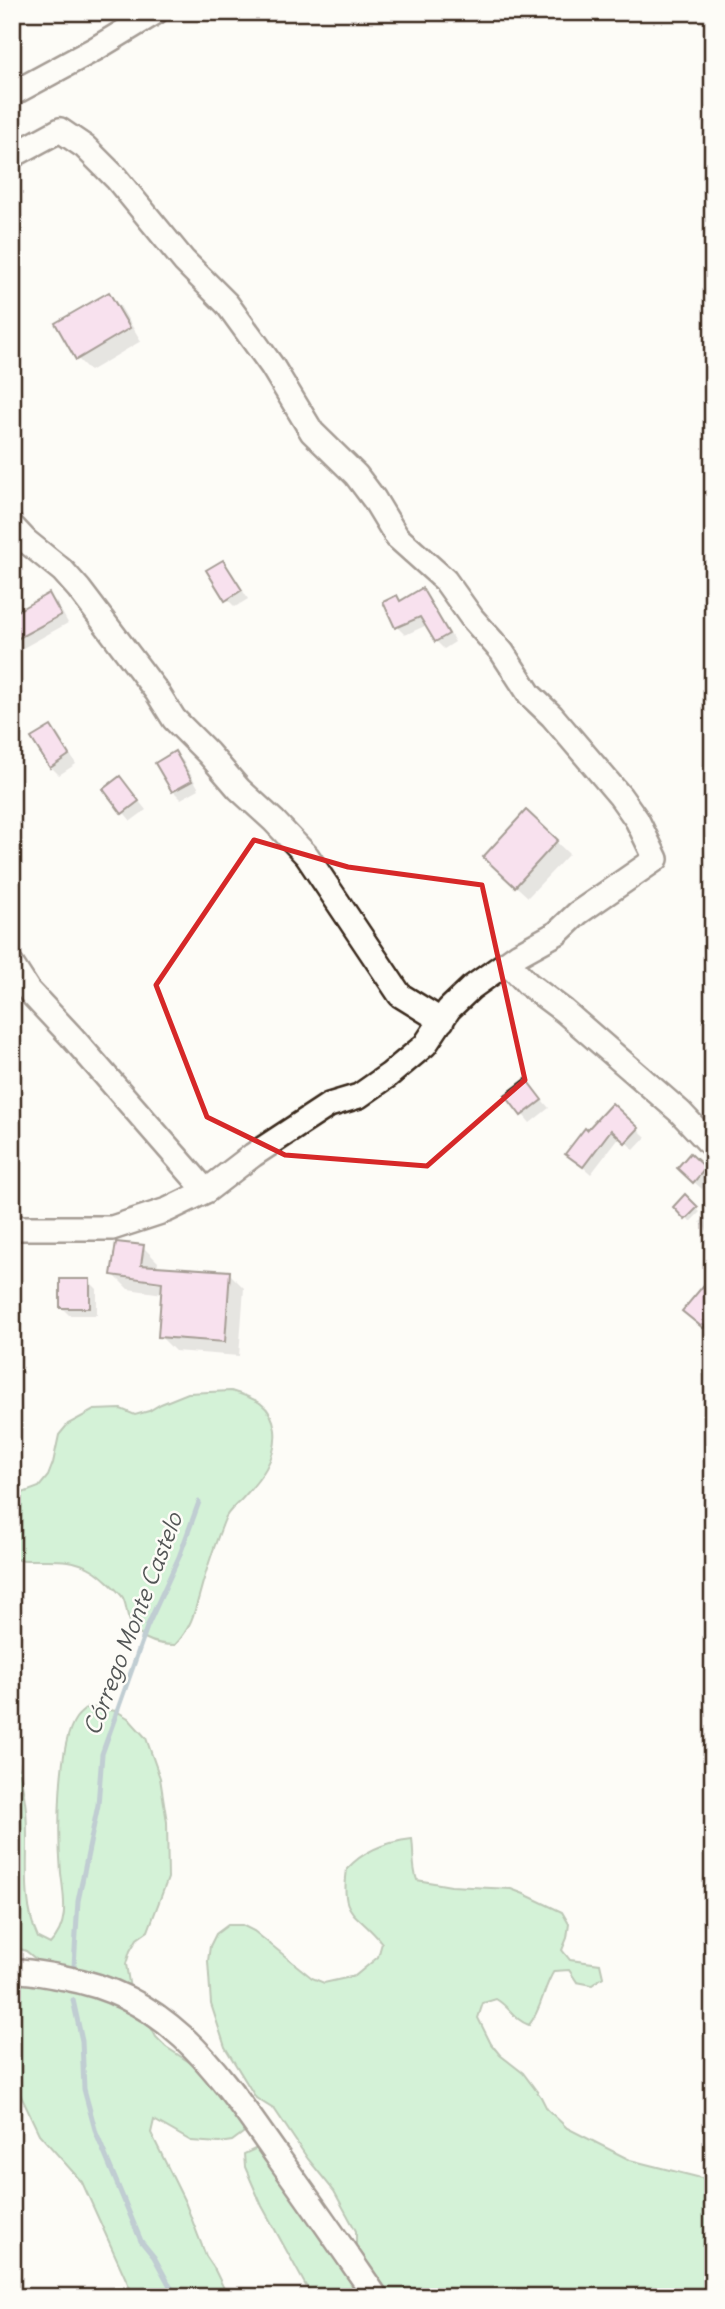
<svg xmlns="http://www.w3.org/2000/svg" width="725" height="2309" font-family="Delius,sans-serif">
<rect width="100%" height="100%" fill="#fdfcf7"/>
<filter id="ink" filterUnits="userSpaceOnUse"><feTurbulence type="fractalNoise" baseFrequency=".0143" numOctaves="2"/><feDisplacementMap in="SourceGraphic" scale="14" xChannelSelector="R" yChannelSelector="G"/><feConvolveMatrix kernelMatrix="1 2 1 2 8 2 1 2 1" color-interpolation-filters="sRGB"/></filter>
<g filter="url(#ink)">
<!-- green -->
<path fill="#a3e6b0" stroke="#6f8867" stroke-width="2" d="M231 1391C254 1398 272 1404 275 1430 278 1458 259 1481 241 1500 234 1507 227 1512 224 1521 216 1541 209 1562 203 1582 196 1606 193 1627 175 1645 155 1645 134 1638 128 1616 126 1610 126 1600 121 1595 116 1589 100 1574 93 1570 68 1554 39 1563 12 1559V1497L39 1487 48 1476 53 1463 59 1435 68 1424 94 1410 121 1409 135 1415 149 1411 161 1404 188 1393Z
M88 1707 116 1711 128 1718 146 1738 160 1778 167 1822 168 1878 148 1931 137 1939 130 1951 126 1964 130 1989 156 2037 166 2047 200 2069 247 2121 243 2133 232 2141 219 2143 191 2141 154 2120 151 2133 185 2202 206 2256 214 2268 228 2297H134L82 2182 39 2134 12 2077V1980L30 1973 37 1960 26 1951 12 1946V1741C18 1764 24 1787 26 1810 30 1852 20 1899 38 1938L50 1944C70 1923 64 1899 61 1873 58 1839 57 1744 76 1718 79 1714 84 1710 88 1707Z
M412 1839C414 1853 412 1867 417 1880L451 1886 511 1889 524 1894 562 1912 569 1924 567 1938 562 1950 570 1960 600 1964 603 1977 592 1985 577 1982 569 1970 554 1971C543 1988 542 2009 529 2025 513 2019 511 2008 496 1999L483 2003 478 2018 491 2044 500 2055 523 2073 541 2097 547 2109 567 2128 630 2160 713 2181V2297H317L306 2286 262 2206 245 2167 244 2154 257 2148 271 2153 344 2251 356 2245V2231L334 2191 308 2159 275 2110 256 2098 225 2047 211 2004 208 1961 210 1946 216 1934 228 1925H242L254 1931 312 1978 324 1983 355 1976 378 1957 382 1943C356 1910 340 1918 347 1869 364 1850 386 1842 412 1839Z"/>
<!-- shadow -->
<path fill="#0003" fill-rule="evenodd" d="M108 294 120 306 141 341 90 371 78 359Z
M223 562 230 570 248 599 235 607 227 599Z
M422 590 429 598 455 642 444 649 436 641 427 625 405 635 397 627 385 603 397 597 402 602Z
M49 595 57 603 68 623 14 653 18 662 12 665V616Z
M51 728 59 736 76 764 59 775 51 767Z
M175 753 183 761 199 789 181 799 173 791Z
M127 786 146 810 131 821 105 790Z
M526 813 569 854 528 897 497 869Z
M526 1081 549 1108 530 1123 507 1096Z
M612 1105 646 1137 634 1150 620 1136 591 1174 568 1154Z
M691 1156 713 1176 702 1189 687 1176Z
M685 1197 700 1212 690 1222 675 1207Z
M713 1212V1238L700 1222Z
M143 1247 158 1262 157 1268 229 1273 244 1288 239 1356 175 1351 160 1336 163 1294 128 1289 113 1274ZM151 1280 171 1281 170 1285 151 1282Z
M89 1281 97 1289V1315H69L61 1307Z
M713 1290V1333L712 1335 692 1319Z"/>
<g fill="none" stroke-linecap="round" stroke-linejoin="round">
<!-- stream -->
<path stroke="#7594a4" stroke-width="5" d="M74 1966 78 1901 98 1805 102 1754 147 1627 179 1557 199 1502
M73 2000 82 2041 84 2089 96 2133 141 2241 154 2257 176 2297"/>
</g>
<!-- building -->
<path fill="#f2c2e2" stroke="#3b2a1e" stroke-width="2" d="M109 292 130 328 76 360 55 323Z
M223 560 242 590 225 601 206 570Z
M422 588 449 634 435 642 420 617 395 628 383 602 397 595 400 601Z
M49 593 61 615 17 639 12 630V614Z
M51 726 69 755 50 768 31 738Z
M175 751 192 781 172 792 155 763Z
M120 776 139 801 122 814 103 789Z
M526 810 558 840 515 887 483 857Z
M526 1079 542 1100 521 1116 505 1095Z
M612 1103 639 1128 625 1143 611 1130 583 1167 565 1154 585 1128 587 1130Z
M690 1153 706 1168 693 1183 677 1168Z
M685 1194 698 1207 685 1220 673 1207Z
M116 1242 144 1245 141 1265 230 1271 225 1342 158 1337 162 1282 111 1275Z
M713 1274V1316L703 1328 682 1311Z
M60 1279H90V1308H60Z"/>
<g fill="none" stroke-linecap="round" stroke-linejoin="round">
<defs>
<path id="minor" d="M12 94 95 49 156 12
M12 156 60 130 85 147 116 178 184 261 227 304 272 366 312 432 356 475 374 499 397 537 445 580 472 618 502 652 530 695 552 716 620 796 637 820 656 859 578 913 557 933 519 954 471 988 449 1009 425 1045 389 1075 359 1096 329 1105 253 1155 206 1191 167 1210 112 1228H12
M12 526 26 541 63 571 79 589 157 692 174 719 208 753 239 789 274 821 307 856 400 995 442 1021
M508 963 528 984 564 1011 680 1112 713 1147
M12 965 28 990 72 1037 206 1191
M12 1971C30 1970 47 1975 65 1978 172 1997 220 2075 278 2157 311 2203 344 2250 376 2297"/>
</defs>
<!-- minor casing -->
<use href="#minor" stroke="#3b2a1e" stroke-width="28"/>
<!-- minor -->
<use href="#minor" stroke="#fdfcf7" stroke-width="23"/>
</g>
</g>
<!-- marked area -->
<path d="M0 0H725V2309H0ZM254 840 348 867 482 885 525 1080 427 1166 285 1155 207 1117 156 985Z" fill="#fdfcf7" fill-opacity=".55" fill-rule="evenodd"/>
<path fill="none" stroke="#d62828" stroke-width="5" stroke-linejoin="round" d="M254 840 348 867 482 885 525 1080 427 1166 285 1155 207 1117 156 985Z"/>
<g text-anchor="middle" stroke-width="5" stroke-linejoin="round" paint-order="stroke">
<!-- water labels -->
<g font-size="23" font-style="italic" fill="#535656" stroke="#fdfcf7">
<text transform="translate(133 1624) rotate(-69)" y="8">Córrego Monte Castelo</text>
</g>
</g>
<!-- margin -->
<rect width="725" height="2309" fill="none" stroke="#fdfcf7" stroke-width="42"/>
<rect x="21" y="21" width="683" height="2267" fill="none" stroke="#3b2a1e" stroke-width="2.5" filter="url(#ink)"/>
</svg>
